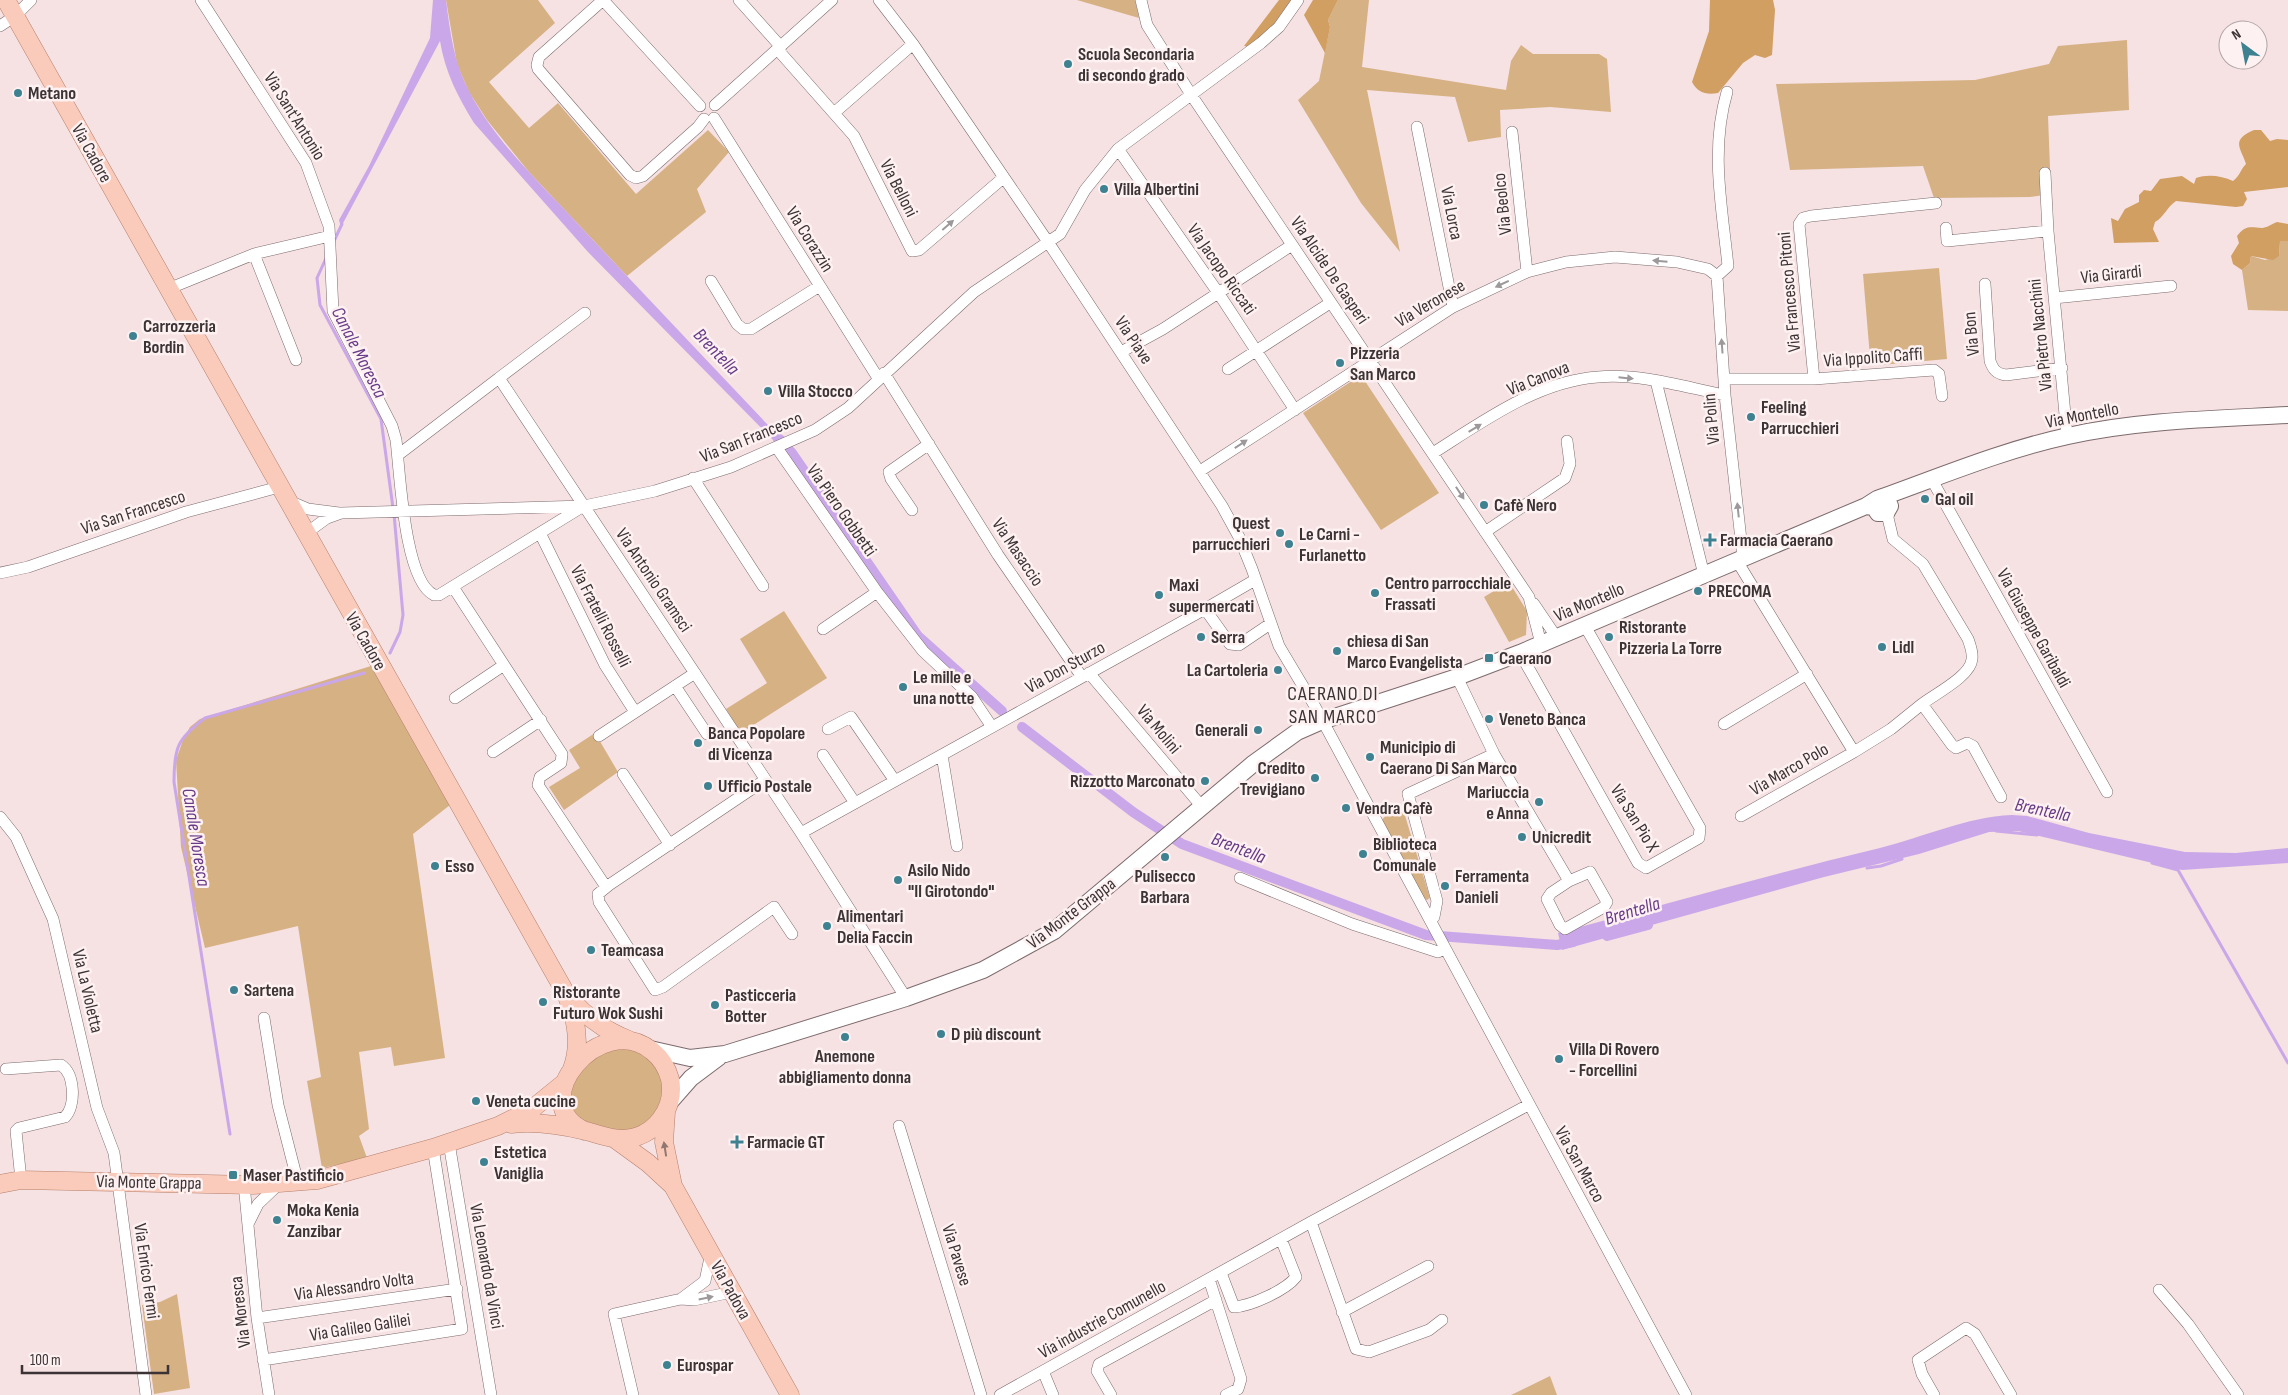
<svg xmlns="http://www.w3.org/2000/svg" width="2288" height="1395" font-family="'Sofia Sans Condensed',sans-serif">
<rect width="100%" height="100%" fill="#f6e1e3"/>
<!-- green -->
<path fill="#d6b184" d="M446 0H538L555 23 489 82 529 128 558 103 636 194 708 130 729 152 697 189 706 212 627 276 529 172 487 120 469 92 457 64Z
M1077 0H1135L1139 18Z
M1338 0H1369L1362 67 1506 90 1511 61 1521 45 1533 54H1599L1607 59 1611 112 1550 107 1500 110 1501 137 1468 142 1455 97 1367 90 1400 252 1361 203 1298 100 1319 81 1330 27 1328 20Z
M2127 40 2129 110 2048 116 2051 194 2030 197 1934 198 1923 166 1790 170 1776 84 1975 80 2049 64 2058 46Z
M2280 241H2288V311L2248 310 2242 270 2250 263 2251 256 2265 260 2279 256Z
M1939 268 1947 359 1881 365 1880 356 1870 357 1863 274Z
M1361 375 1439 493 1381 530 1303 413Z
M1509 582 1527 611 1526 635 1509 642 1484 597Z
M784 611 827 678 741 733 726 709 767 683 740 639Z
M371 666 450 805 413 834 445 1058 394 1066 391 1047 359 1052 369 1129 359 1136 367 1158 322 1168 307 1081 321 1077 298 926 205 948 181 847 176 760 183 740 190 727 200 719Z
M595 733 618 772 564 810 549 787 580 768 569 750Z
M1397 809H1403L1430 898 1427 900 1422 897 1382 820 1386 815 1395 816Z
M622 1047C630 1050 640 1052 647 1057 679 1079 660 1126 625 1132 618 1133 609 1129 602 1127 583 1122 581 1121 569 1105 575 1068 587 1058 622 1047Z
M177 1294 190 1388 154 1394 142 1305 160 1302Z
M1550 1376 1557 1395H1511Z"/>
<!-- forest -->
<path fill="#d09f61" d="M1279 0H1292L1280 21 1249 47 1244 46Z
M1313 0H1338L1328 20 1330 27 1325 53 1304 15Z
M1710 0H1773L1775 10 1772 55 1765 58 1755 55 1743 63 1718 93C1706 95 1698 93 1692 82L1709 31Z
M2254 130H2261L2270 141 2277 139 2288 140V187L2244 192 2247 199 2243 206 2236 207 2176 201C2167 207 2164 217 2155 222L2153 229 2159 242 2114 243 2111 218 2118 221 2125 209 2139 202V195L2144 190 2151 191 2160 179 2182 176 2194 184 2196 178C2208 174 2222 176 2233 181 2240 176 2240 170 2246 164 2241 148 2230 140 2254 130Z
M2277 222 2288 224V241H2280L2279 256 2273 260 2251 256 2250 263 2242 270 2233 264 2231 256 2239 243 2237 236C2245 225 2250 227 2262 228 2266 228 2272 224 2277 222Z"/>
<!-- water -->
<path fill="#caa7e8" d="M433 0H446C450 32 454 63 469 91 495 141 539 182 577 223 640 290 704 357 767 424L785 437 775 442 588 252 474 123C458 97 445 72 440 41L341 227 339 220 369 166 430 38Z
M2012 815 2027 816 2089 833 2185 852 2236 853 2288 848V863L2182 870 2018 831 1989 832 1919 854 1824 877 1562 950 1558 933C1665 904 1772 874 1880 848 1924 837 1966 817 2012 815Z"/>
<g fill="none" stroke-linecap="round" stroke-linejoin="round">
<!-- stream -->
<path stroke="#caa7e8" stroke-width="3" d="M334 241 342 224
M327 256 317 278 320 305 381 419 393 508
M390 653 400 632 403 615 394 514
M1996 831 2037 835
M2152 863 2178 870 2288 1063
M1867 868 1881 866 1902 859
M230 1134 174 782C174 748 177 739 205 718L364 673"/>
<!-- canal -->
<path stroke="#caa7e8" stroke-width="10" d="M778 439 792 453 918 636 1002 711
M1022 727 1133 812 1182 844 1426 935 1557 945 1573 942
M1607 936 1648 925"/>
<defs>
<path id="minor" d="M201 0 306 163 329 226 333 311 392 426 396 440C400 472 404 581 434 595H439L582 507
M603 0 539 57 537 65 538 69 630 175 636 178 643 176 698 127 704 119
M603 0 700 106
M739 0 781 47
M879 0 913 44 1048 242 1222 506 1239 537 1252 569 1279 646 1313 703 1686 1395
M1141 0 1147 25 1192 96 1529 597 1541 644
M0 26 15 16 31 0
M778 50 854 136 912 251 919 250 1003 178
M715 105 832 0
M834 113 913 44
M714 118 878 378
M1417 127 1453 307
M1512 132 1527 272
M1118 149 1219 294 1295 410
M2045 173 2048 231 2067 436
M1946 228 1947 241 2048 231
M254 254 296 360
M1717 276 1728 266C1722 207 1710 150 1727 92
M711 281 737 324 743 329H751L818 287
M1985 284 1990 361C1993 369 1996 374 2006 375L2062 368
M168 289 254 254 330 236
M2054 298 2171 286
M585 313 499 378 801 833 906 998
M1121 352 1163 329 1292 245
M1228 369 1330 303
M884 373 998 555 1082 677
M1725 379H1814L1934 370 1939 374 1942 396
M1814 379 1799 224 1803 218 1811 216 1936 203
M1656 381 1704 575
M777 448 877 592 923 651 972 697 992 727
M1433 453C1482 422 1538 381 1598 377 1640 373 1684 387 1725 395
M398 455 499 378
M1200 471 1453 307 1527 272 1566 262 1615 257 1677 262 1708 269 1717 276 1725 395 1743 558
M693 478 763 586
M1932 480 2107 792
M287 500 308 509 339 513
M1889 509 1888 518 1893 539 1923 564 1968 639C1970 645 1973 652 1972 659 1971 676 1935 694 1922 704
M912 510 891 479 889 472 929 444
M1485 532 1565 478 1570 464 1567 441
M540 533 605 665 635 712
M305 534 327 518 341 513 584 506 655 491 731 467 815 430 848 408 974 292 1060 234 1085 190 1118 149 1261 43 1279 27 1298 0
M1737 561 1854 752 1891 729 1922 704 1952 745 1956 748 1967 743 1973 746 2001 797
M0 573 28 567 186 512 279 487
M1255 580 1205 609 1230 644 1239 645 1270 624
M453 587 562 754 561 763 540 777 538 785 604 884 609 885 765 780
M1534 604 1557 638
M823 629 877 592
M1520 653 1638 863 1646 868 1699 838 1700 828 1585 626
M1089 673 1203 808
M1457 677 1494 754 1569 881 1551 893 1547 899 1560 925 1565 929 1604 907 1607 902 1590 872 1569 881
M675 686 707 734
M455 698 504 665
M1724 724 1807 674
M828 729 851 717 895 781
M599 736 695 673
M493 752 541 720
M823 755 855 803
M942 755 957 846
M623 774 670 845
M1741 816 1854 752
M0 817 16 837 53 919 97 1108 114 1153 146 1395
M801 833 1205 609
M1240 878 1352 924 1438 952 1445 948
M609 885 598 894 599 902 655 990 663 987 774 907 792 934
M1430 920 1434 917 1437 901 1408 794 1494 754
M264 1018 278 1105 298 1183
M6 1069 61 1065C75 1074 76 1106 65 1117L19 1128 16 1131 21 1180
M899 1126 981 1395
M449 1143 491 1395
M244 1184 257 1318 269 1395
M249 1222 258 1204 279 1184
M1311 1222 1356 1349 1369 1352 1429 1330 1442 1320
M1221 1273 1234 1307C1251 1306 1286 1290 1296 1277L1281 1239
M1209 1279 1241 1379 1238 1389 1226 1395
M2159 1290 2188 1324 2238 1395
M681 1299 705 1281 711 1253
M1342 1312 1428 1266
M257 1318 457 1289
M263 1360 462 1329 433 1148
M1043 1371 1053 1395
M633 1395 614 1314 681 1299 694 1300 732 1292
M1000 1395 1311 1222 1528 1105
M1111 1395 1097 1371 1099 1364 1216 1300
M1934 1395 1922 1374 1918 1360 1966 1328 1975 1334 2011 1395"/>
<path id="secondary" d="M1866 506 1874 507 1878 513H1886L1890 506 1888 501 1884 498
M650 1049 690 1058 725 1054 906 998 983 970 1054 931 1254 763 1297 732 1322 721 1457 677 1520 653 1866 506 1877 499C1939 477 2003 450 2068 436 2140 420 2215 419 2288 415
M669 1103 691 1078 719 1057"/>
<path id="primary" d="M6 0 565 992C582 1014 603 1030 629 1040
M568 999C577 1022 581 1045 572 1069
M666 1112 664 1142 673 1186 790 1395
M511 1124C536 1121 561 1125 586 1131 598 1134 610 1139 623 1139 654 1138 676 1109 670 1079 667 1068 661 1058 652 1051 601 1009 522 1103 585 1131
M615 1139 648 1163 673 1186
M0 1184 21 1180 253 1185 317 1180 433 1148 498 1126 532 1109 564 1083"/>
</defs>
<!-- minor casing -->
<use href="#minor" stroke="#7d6b6d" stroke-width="12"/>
<!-- secondary casing -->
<use href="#secondary" stroke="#7d6b6d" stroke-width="18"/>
<!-- primary casing -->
<use href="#primary" stroke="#b5806d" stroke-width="19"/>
<!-- minor -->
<use href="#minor" stroke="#fff" stroke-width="11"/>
<!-- secondary -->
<use href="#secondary" stroke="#fff" stroke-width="16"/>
<!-- primary -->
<use href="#primary" stroke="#facbba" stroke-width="18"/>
</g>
<!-- one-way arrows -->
<defs><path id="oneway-solid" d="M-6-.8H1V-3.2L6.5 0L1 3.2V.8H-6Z" transform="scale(1.25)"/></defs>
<g fill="#9d999a">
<use href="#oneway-solid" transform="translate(948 225) rotate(-41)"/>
<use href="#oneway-solid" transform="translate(1660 261) rotate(-175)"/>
<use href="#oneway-solid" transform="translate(1502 284) rotate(155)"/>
<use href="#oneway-solid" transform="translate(1722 346) rotate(-94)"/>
<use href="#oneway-solid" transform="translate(1626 378) rotate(6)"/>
<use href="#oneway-solid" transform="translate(1475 428) rotate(-31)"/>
<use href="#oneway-solid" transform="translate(1241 444) rotate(-33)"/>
<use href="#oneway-solid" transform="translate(1460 493) rotate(57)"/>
<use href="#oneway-solid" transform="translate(1738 510) rotate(-96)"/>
<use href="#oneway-solid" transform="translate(706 1298) rotate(-12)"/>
</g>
<use fill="#917770" href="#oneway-solid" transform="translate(665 1149) rotate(-99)"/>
<!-- markers -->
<g fill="#3e8191" stroke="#fef1f2" stroke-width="2">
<circle cx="1068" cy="64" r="5"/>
<circle cx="18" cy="93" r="5"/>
<circle cx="1104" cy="189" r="5"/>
<circle cx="133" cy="336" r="5"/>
<circle cx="1340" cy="363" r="5"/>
<circle cx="768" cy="391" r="5"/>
<circle cx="1751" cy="417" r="5"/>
<circle cx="1925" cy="499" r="5"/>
<circle cx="1484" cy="505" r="5"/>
<circle cx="1280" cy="533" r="5"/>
<path d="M1707.5 532.5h5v5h5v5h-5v5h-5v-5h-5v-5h5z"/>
<circle cx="1289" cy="544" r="5"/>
<circle cx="1698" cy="591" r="5"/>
<circle cx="1375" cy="593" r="5"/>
<circle cx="1159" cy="595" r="5"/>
<circle cx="1201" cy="637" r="5"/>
<circle cx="1609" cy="637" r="5"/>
<circle cx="1882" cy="647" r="5"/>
<circle cx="1337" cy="651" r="5"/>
<rect x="1484" y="653" width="10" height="10" rx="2.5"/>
<circle cx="1278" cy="670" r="5"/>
<circle cx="903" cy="687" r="5"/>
<circle cx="1489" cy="719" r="5"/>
<circle cx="1258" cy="730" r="5"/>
<circle cx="698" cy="743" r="5"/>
<circle cx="1370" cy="757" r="5"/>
<circle cx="1315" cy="778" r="5"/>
<circle cx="1205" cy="781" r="5"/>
<circle cx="708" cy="786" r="5"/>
<circle cx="1539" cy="802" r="5"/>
<circle cx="1346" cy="808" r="5"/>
<circle cx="1522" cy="837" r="5"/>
<circle cx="1363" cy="854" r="5"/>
<circle cx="1165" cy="857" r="5"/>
<circle cx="435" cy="866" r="5"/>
<circle cx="898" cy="880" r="5"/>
<circle cx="1445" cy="886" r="5"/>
<circle cx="827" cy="926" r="5"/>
<circle cx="591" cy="950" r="5"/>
<circle cx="234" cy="990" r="5"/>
<circle cx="543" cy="1002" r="5"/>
<circle cx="715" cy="1005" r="5"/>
<circle cx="941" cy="1034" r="5"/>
<circle cx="845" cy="1037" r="5"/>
<circle cx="1559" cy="1059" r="5"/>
<circle cx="476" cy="1101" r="5"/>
<path d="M734.5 1134.5h5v5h5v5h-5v5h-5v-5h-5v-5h5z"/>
<circle cx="484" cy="1162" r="5"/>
<rect x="228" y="1170" width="10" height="10" rx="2.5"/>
<circle cx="277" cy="1220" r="5"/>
<circle cx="667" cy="1365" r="5"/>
</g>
<g text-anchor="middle" stroke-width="5" stroke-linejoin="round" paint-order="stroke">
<!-- poi labels -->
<g font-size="18" font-weight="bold" fill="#3b3334" stroke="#fef1f2" text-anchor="start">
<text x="1078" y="60">Scuola Secondaria<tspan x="1078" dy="21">di secondo grado</tspan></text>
<text x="28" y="99">Metano</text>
<text x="1114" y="195">Villa Albertini</text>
<text x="143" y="332">Carrozzeria<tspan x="143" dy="21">Bordin</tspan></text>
<text x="1350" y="359">Pizzeria<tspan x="1350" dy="21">San Marco</tspan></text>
<text x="778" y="397">Villa Stocco</text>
<text x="1761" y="413">Feeling<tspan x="1761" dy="21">Parrucchieri</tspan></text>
<text x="1935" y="505">Gal oil</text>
<text x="1494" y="511">Cafè Nero</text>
<text x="1270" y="529" text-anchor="end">Quest<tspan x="1270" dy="21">parrucchieri</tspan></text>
<text x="1299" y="540">Le Carni -<tspan x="1299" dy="21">Furlanetto</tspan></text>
<text x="1720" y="546">Farmacia Caerano</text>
<text x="1385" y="589">Centro parrocchiale<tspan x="1385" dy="21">Frassati</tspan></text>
<text x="1169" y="591">Maxi<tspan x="1169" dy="21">supermercati</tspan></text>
<text x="1708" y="597">PRECOMA</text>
<text x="1619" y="633">Ristorante<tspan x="1619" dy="21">Pizzeria La Torre</tspan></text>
<text x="1211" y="643">Serra</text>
<text x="1347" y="647">chiesa di San<tspan x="1347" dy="21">Marco Evangelista</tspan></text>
<text x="1892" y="653">Lidl</text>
<text x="1499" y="664">Caerano</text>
<text x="1268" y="676" text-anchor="end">La Cartoleria</text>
<text x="913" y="683">Le mille e<tspan x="913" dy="21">una notte</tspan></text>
<text x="1499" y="725">Veneto Banca</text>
<text x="1248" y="736" text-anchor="end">Generali</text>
<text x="708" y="739">Banca Popolare<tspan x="708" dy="21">di Vicenza</tspan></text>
<text x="1380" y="753">Municipio di<tspan x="1380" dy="21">Caerano Di San Marco</tspan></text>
<text x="1305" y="774" text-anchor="end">Credito<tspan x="1305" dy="21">Trevigiano</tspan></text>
<text x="1195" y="787" text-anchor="end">Rizzotto Marconato</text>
<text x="718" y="792">Ufficio Postale</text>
<text x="1529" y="798" text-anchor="end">Mariuccia<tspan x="1529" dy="21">e Anna</tspan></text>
<text x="1356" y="814">Vendra Cafè</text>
<text x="1532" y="843">Unicredit</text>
<text x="1373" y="850">Biblioteca<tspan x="1373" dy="21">Comunale</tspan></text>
<text x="445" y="872">Esso</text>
<text x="908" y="876">Asilo Nido<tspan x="908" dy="21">"Il Girotondo"</tspan></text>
<text x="1165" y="882" text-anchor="middle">Pulisecco<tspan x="1165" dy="21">Barbara</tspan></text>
<text x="1455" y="882">Ferramenta<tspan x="1455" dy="21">Danieli</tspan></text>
<text x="837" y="922">Alimentari<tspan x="837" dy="21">Delia Faccin</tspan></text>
<text x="601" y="956">Teamcasa</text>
<text x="244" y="996">Sartena</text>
<text x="553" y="998">Ristorante<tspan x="553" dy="21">Futuro Wok Sushi</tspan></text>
<text x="725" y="1001">Pasticceria<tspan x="725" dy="21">Botter</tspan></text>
<text x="951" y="1040">D più discount</text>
<text x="1569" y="1055">Villa Di Rovero<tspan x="1569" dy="21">- Forcellini</tspan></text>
<text x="845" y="1062" text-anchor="middle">Anemone<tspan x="845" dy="21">abbigliamento donna</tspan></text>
<text x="486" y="1107">Veneta cucine</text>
<text x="747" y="1148">Farmacie GT</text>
<text x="494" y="1158">Estetica<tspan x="494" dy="21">Vaniglia</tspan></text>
<text x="243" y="1181">Maser Pastificio</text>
<text x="287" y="1216">Moka Kenia<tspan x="287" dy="21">Zanzibar</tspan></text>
<text x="677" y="1371">Eurospar</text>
</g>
<!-- street labels -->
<g font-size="18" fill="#3b3334" stroke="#fef1f2">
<text transform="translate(295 116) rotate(58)" y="6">Via Sant'Antonio</text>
<text transform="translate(92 153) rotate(61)" y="6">Via Cadore</text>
<text transform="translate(899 188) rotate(63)" y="6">Via Belloni</text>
<text transform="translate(1502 204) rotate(-96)" y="6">Via Beolco</text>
<text transform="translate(1452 213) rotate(79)" y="6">Via Lorca</text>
<text transform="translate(810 239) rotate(58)" y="6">Via Corazzin</text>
<text transform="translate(1222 269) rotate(55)" y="6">Via Jacopo Riccati</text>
<text transform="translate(1330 270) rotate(56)" y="6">Via Alcide De Gasperi</text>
<text transform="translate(2111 274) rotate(-6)" y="6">Via Girardi</text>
<text transform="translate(1789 292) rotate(-95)" y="6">Via Francesco Pitoni</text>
<text transform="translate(1430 303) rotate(-30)" y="6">Via Veronese</text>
<text transform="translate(1971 334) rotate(-95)" y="6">Via Bon</text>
<text transform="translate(2040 335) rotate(-96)" y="6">Via Pietro Nacchini</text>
<text transform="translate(1134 340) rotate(56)" y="6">Via Piave</text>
<text transform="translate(1873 357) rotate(-4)" y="6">Via Ippolito Caffi</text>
<text transform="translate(1538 378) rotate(-22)" y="6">Via Canova</text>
<text transform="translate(2082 415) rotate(-11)" y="6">Via Montello</text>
<text transform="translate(1711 419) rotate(-95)" y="6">Via Polin</text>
<text transform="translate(751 437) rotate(-22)" y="6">Via San Francesco</text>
<text transform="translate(842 510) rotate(55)" y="6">Via Piero Gobbetti</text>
<text transform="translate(133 512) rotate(-18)" y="6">Via San Francesco</text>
<text transform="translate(1018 552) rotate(56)" y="6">Via Masaccio</text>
<text transform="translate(654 580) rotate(56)" y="6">Via Antonio Gramsci</text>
<text transform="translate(1589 602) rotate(-23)" y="6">Via Montello</text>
<text transform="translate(601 616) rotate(63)" y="6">Via Fratelli Rosselli</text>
<text transform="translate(2034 628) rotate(61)" y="6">Via Giuseppe Garibaldi</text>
<text transform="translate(366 641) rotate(60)" y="6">Via Cadore</text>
<text transform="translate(1065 667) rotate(-29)" y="6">Via Don Sturzo</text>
<text transform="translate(1159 729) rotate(50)" y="6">Via Molini</text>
<text transform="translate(1789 769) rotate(-30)" y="6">Via Marco Polo</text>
<text transform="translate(1635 818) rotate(58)" y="6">Via San Pio X</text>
<text transform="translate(1071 913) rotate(-37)" y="6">Via Monte Grappa</text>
<text transform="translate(88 991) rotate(77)" y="6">Via La Violetta</text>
<text transform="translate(1580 1164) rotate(61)" y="6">Via San Marco</text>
<text transform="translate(149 1182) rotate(1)" y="6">Via Monte Grappa</text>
<text transform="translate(957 1255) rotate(73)" y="6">Via Pavese</text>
<text transform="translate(487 1266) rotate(80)" y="6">Via Leonardo da Vinci</text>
<text transform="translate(147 1271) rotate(82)" y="6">Via Enrico Fermi</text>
<text transform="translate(354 1286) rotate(-8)" y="6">Via Alessandro Volta</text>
<text transform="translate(731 1290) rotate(61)" y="6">Via Padova</text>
<text transform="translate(240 1312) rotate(-97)" y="6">Via Moresca</text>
<text transform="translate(1102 1319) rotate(-29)" y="6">Via industrie Comunello</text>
<text transform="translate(360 1327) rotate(-9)" y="6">Via Galileo Galilei</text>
</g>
<!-- water labels -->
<g font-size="19" font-style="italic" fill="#673b88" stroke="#fef1f2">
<text transform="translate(717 351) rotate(46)" y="7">Brentella</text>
<text transform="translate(360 352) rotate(63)" y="7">Canale Moresca</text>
<text transform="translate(2043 809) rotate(12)" y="7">Brentella</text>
<text transform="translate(197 837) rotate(81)" y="7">Canale Moresca</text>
<text transform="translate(1239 847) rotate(21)" y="7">Brentella</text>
<text transform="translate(1632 910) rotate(-17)" y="7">Brentella</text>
</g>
<!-- quarter labels -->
<g font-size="20" letter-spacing="1" fill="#3b3334" stroke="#fef1f2">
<text x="1333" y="700">CAERANO DI<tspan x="1333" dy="23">SAN MARCO</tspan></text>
</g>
</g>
<!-- north arrow -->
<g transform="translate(2243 45) rotate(328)"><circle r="24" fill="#fef1f2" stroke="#b0a5a6"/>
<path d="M0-4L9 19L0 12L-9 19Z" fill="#3e8191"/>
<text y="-8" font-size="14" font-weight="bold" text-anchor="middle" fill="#3b3334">N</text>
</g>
<!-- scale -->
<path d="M22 1365v8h146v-8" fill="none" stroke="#3b3334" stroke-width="2.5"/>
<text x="30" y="1365" font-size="15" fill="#3b3334" stroke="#fef1f2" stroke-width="4" paint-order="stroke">100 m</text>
</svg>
